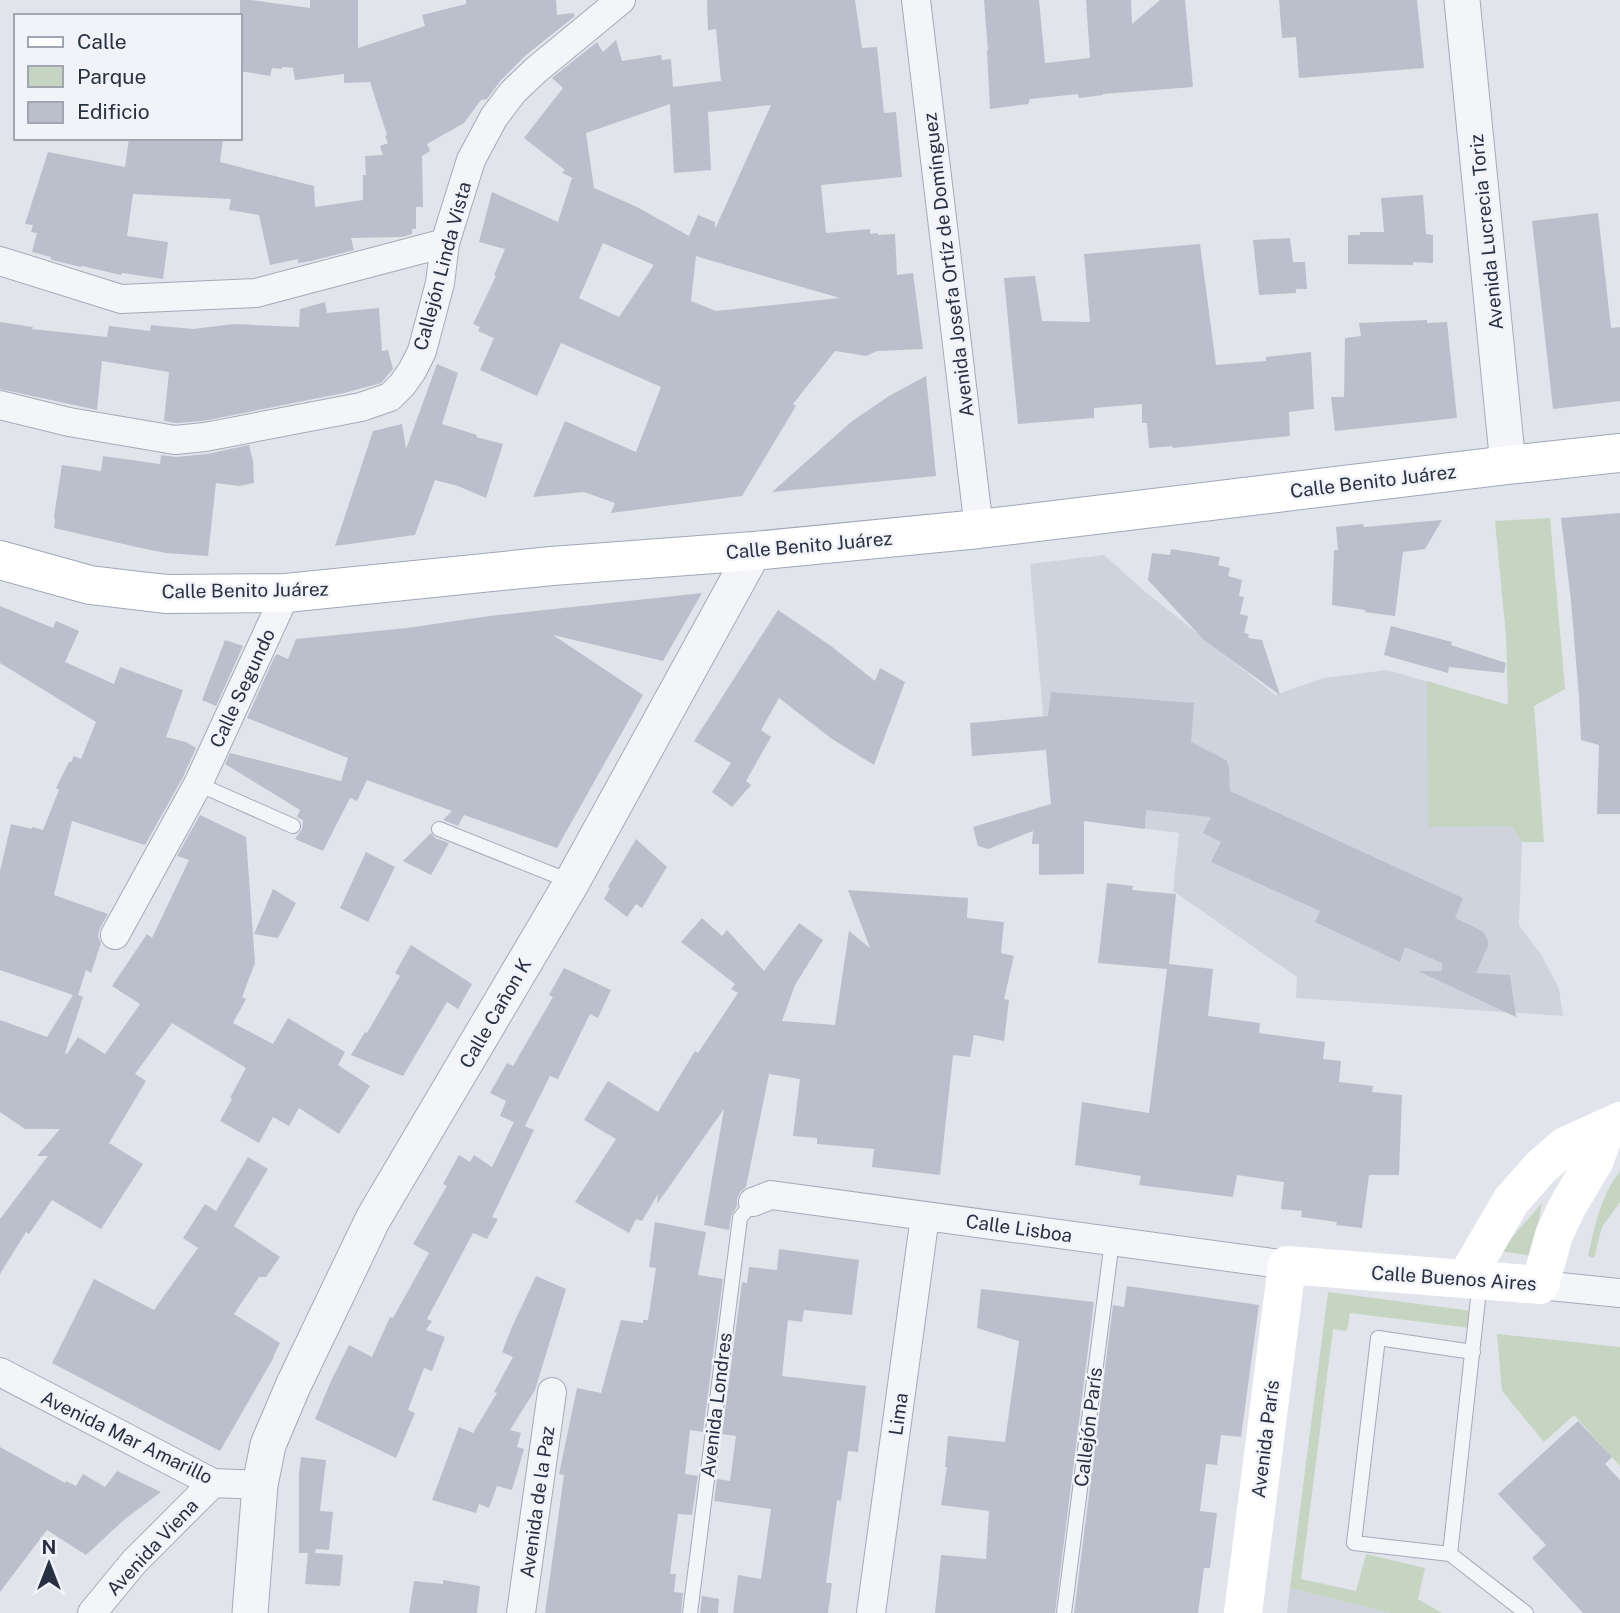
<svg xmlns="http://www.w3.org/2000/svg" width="1620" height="1613" font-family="'Public Sans',sans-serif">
<rect width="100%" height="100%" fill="#e1e4eb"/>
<!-- built -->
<path fill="#cfd3dd" d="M1104 555 1143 590 1275 695 1324 678 1387 670 1508 705 1511 826 1522 842 1519 925 1542 956 1559 989 1563 1016 1296 998 1297 977 1173 891 1179 833 1052 817 1030 564Z
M1290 1588 1296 1589 1390 1613H1287Z"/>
<!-- green -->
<path fill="#c5d5c1" d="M1550 518 1565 689 1534 706 1544 842H1522L1511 826 1428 827 1427 681 1508 705 1506 636 1495 521Z
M1620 1171V1202L1602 1227 1594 1258 1588 1256C1595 1226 1600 1197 1620 1171Z
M1542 1203 1532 1256 1500 1251Z
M1328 1292 1472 1311 1470 1328 1350 1313 1347 1331 1333 1329 1301 1579 1356 1591 1366 1554 1425 1568 1418 1599 1442 1613H1390L1290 1588Z
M1497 1334 1620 1347V1466L1574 1415 1544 1442 1502 1391Z"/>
<!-- building -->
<path fill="#bbbfcb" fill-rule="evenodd" d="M240 0H251L310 8V0H358V48L425 26 422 15 466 4V0H556L557 15 573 13 575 16 526 55 501 80 487 99 481 100 464 123 427 144 430 151 422 156 423 207H416V229H412V234L402 237 351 238 354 250 311 261 298 263V259L270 265 259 215 229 210 231 199 133 194 127 236 168 242 163 279 122 273 121 275 82 266 81 267 52 260 51 259V257L32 252 37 233 31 232 33 225 25 224 48 152 125 167 129 138H223L220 162 314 186 315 207 363 200V175H366L365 156 383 155 380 146 388 143 385 136 387 135 370 82 344 83V74L295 80 293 69 295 68 282 67V69L272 68 270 76 240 71Z
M707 0H855L862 48 877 47 884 113 896 112 902 177 821 185 826 233 870 229V234L878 233V235L895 234 897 275 913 273 923 349 877 351 866 356 835 351 793 404 796 406 742 496 611 513 615 503 584 492 533 497 565 421 636 452 661 387 561 343 537 396 480 370 494 338 478 331 480 327 473 324 496 276 494 275 505 249 479 242 492 192 558 222 572 178 579 181 562 173 565 170 524 138 563 88 552 78 597 42 603 52 616 40 622 61 661 55 662 60 671 59 673 87 721 81 716 29 708 30ZM670 104 674 173 711 170 708 112 771 105 715 229V222L698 215 689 236 637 207 594 188 586 133ZM603 243 654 265 619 317 579 298ZM696 256 702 258 840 298 716 311 691 301Z
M984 0H1039L1045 63 1090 58 1086 0H1131L1132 24 1160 0H1185L1193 87 1103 94V95L1079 98 1078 94 1030 99 1028 104 990 109 987 51H988Z
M1279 0H1417L1424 68 1299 78 1296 37 1282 38Z
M1423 195 1426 234 1433 235V263L1413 262V265L1348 264V235H1360V232H1384L1381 198Z
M1598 213 1611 328 1620 327V401L1553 409 1532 221Z
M1290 238 1293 262H1305L1307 289H1296V293L1259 295 1253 240Z
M1200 244 1216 365 1266 361V357L1311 352 1314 409 1289 412 1290 436 1173 448 1172 446 1149 448 1147 423H1142V404L1094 408V418L1018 424 1004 278 1035 276 1042 321 1090 322 1084 254Z
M325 302 327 313 379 308 382 351 388 350 393 369 381 383 344 393 203 421 176 423 164 421 169 372 102 361 97 410 0 389V322L33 327 32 329 107 337 109 326 150 331 151 325 193 329 234 324 299 327 300 309Z
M1427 320V323L1447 322 1457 418 1335 431 1331 397H1344L1345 338 1361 336 1359 323Z
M437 364 458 373 442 424 477 435 476 437 503 444 486 498 458 486 435 480 415 535 335 546 373 431 402 424 406 449Z
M926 376 936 476 772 492 851 422 889 396Z
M249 445 253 461 254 483 239 486 216 483 208 556 166 553 141 548 54 528 55 521 54 516 62 465 101 471 103 456 160 464 161 455 176 457 207 454Z
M1620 513V814H1597L1599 745 1581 740 1579 697 1571 601 1561 518Z
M1442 520 1425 549 1403 552 1395 616 1365 612V610L1332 605 1334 550H1338L1336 527 1363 524 1364 527Z
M1171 549 1220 557 1218 565 1230 568 1228 576 1242 580 1239 596 1244 597 1240 614 1248 616 1244 633 1249 634 1248 638 1262 640 1280 695 1204 640 1148 580 1152 553 1170 555Z
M702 593 663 661 553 635 643 695 557 848 464 815 458 826 443 820 452 811 367 780 357 801 350 798 323 851 295 839 302 829 303 820 297 817 300 810 225 764 230 753 341 781 348 758 247 718 274 658 277 654 288 659 296 639 407 628 489 616Z
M0 606 53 628 56 621 79 631 65 662 114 684 120 667 183 690 166 737 186 742 196 748 183 777 145 845 72 821 54 895 108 914 100 928 98 936 101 943 91 973 86 970 78 995 83 997 65 1053 67 1054 78 1037 105 1054 140 1004 112 986 147 934 152 938 189 860 177 856 200 815 246 837 255 963 242 997 246 999 233 1023 273 1044 288 1018 345 1052 338 1065 370 1086 339 1134 299 1108 289 1126 273 1117 259 1143 220 1121 232 1099 230 1098 246 1068 172 1023 135 1074 146 1081 109 1143 143 1164 101 1229 52 1200 29 1234 26 1232 0 1274V1219L48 1156H37L60 1129H25L0 1112V1020L47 1037 73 995 0 970V871L11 824 32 829V827L43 830 59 790 56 788 69 762H71L74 756 81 759 96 722 0 663Z
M778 610 831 646 875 681 880 668 905 682 874 765 832 739 779 698 761 730 771 737 746 781 751 785 732 807 712 792 731 763 694 741Z
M1391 626 1452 642 1451 645 1506 663 1504 673 1449 667 1448 673 1384 655Z
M225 640 243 646 216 706 202 700Z
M1051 692 1194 703 1191 742 1226 760 1229 767 1230 791 1463 898 1455 918 1480 930 1484 933 1488 941V946L1476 973 1510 975 1516 1017 1418 971H1442V963L1405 947 1400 962 1315 922 1320 911 1211 862 1221 842 1203 833 1211 817 1146 810 1145 829 1084 821V874L1039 875V844H1032L1033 831 988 849 978 846 973 827 1051 804 1046 750 972 756 970 723 1048 716Z
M431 833 435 838 449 843 431 875 403 861Z
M636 839 667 867 642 908 636 904 627 917 604 899 610 888 608 887Z
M366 852 395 867 368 922 340 908Z
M1107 883 1133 886 1132 890 1176 894 1169 964 1213 969 1208 1016 1260 1023 1259 1033 1325 1042 1323 1059 1341 1061 1339 1082 1373 1086 1372 1092 1402 1095 1399 1175H1369L1362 1228 1336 1225 1337 1222 1301 1217 1302 1211 1281 1209 1284 1182 1237 1175 1233 1197 1139 1185 1141 1176 1075 1165 1082 1102 1149 1113 1167 969 1098 963Z
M273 889 296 903 278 938 254 934Z
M848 890 968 898 967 918 1004 922 1001 953 1014 956 1004 999 1009 1000 1004 1041 974 1035 970 1057 953 1055 940 1175 872 1167 874 1149 817 1144V1138L793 1136 800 1079 769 1074 746 1187 740 1192 737 1199V1206L731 1216 729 1230 704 1225 724 1109 657 1204 658 1194 642 1221 636 1219 629 1233 575 1202 616 1139 584 1120 608 1081 658 1112 695 1051 698 1053 738 993 731 989 735 984 681 942 702 918 722 936 727 930 764 971 799 923 823 940 795 985 782 1021 835 1025 849 931 870 948Z
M411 945 472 984 458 1009 447 1002 403 1076 351 1055 365 1032 367 1033 400 976 395 973Z
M564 968 611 990 598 1018 590 1014 558 1079 550 1076 525 1126 534 1130 495 1211 492 1217 498 1219 487 1239 473 1233 427 1319 432 1321 426 1330 445 1337 432 1371 424 1368 408 1410 415 1413 396 1458 315 1419 331 1381 349 1345 372 1357 390 1317 393 1318 429 1253 413 1244 447 1186 443 1184 459 1155 470 1162 474 1155 492 1167 514 1122 500 1116 506 1101 490 1093 507 1063 513 1066 553 997 549 995Z
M248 1157 268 1169 234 1226 280 1257 266 1277H259L234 1314 280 1343 273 1357H274L220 1451 52 1363 94 1279 154 1310 198 1248 183 1238 205 1204 216 1211Z
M655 1222 706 1232 698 1275 723 1279 703 1432 690 1430 685 1474 698 1476 692 1515 678 1514 670 1574H676L674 1592 683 1593 681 1613H545L564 1475 559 1474 577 1388 601 1393 621 1320 643 1323V1320H648L656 1268 649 1267Z
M779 1249 859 1260 852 1315 804 1310 802 1322 788 1320 782 1376 866 1386 858 1452 848 1451 841 1501 837 1500 826 1583H832L828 1613H733L738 1575 761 1579 771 1509 714 1501 717 1479 730 1481 736 1436 722 1434 742 1282 747 1283 749 1267 777 1270Z
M536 1276 566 1289 535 1390 510 1430 521 1433 517 1447 524 1449 512 1490 497 1486 489 1508 479 1504 476 1513 432 1500 459 1427 473 1433 497 1393 494 1392 513 1357 502 1352 512 1327Z
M1127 1286 1259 1305 1241 1437 1221 1435 1217 1465 1206 1464 1200 1511 1217 1513 1210 1568H1204L1198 1613H1074L1113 1305 1124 1307Z
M981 1289 1094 1302 1055 1613H935L941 1555 986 1559 989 1511 941 1505 947 1467H945L948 1436 1005 1442 1019 1341 977 1328Z
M1578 1421 1612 1457 1605 1464 1620 1480V1613H1583L1532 1558 1546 1545 1498 1494Z
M0 1447 65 1483 66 1481 76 1486 83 1474 105 1487 117 1471 161 1492 125 1519 86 1555 47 1530 0 1592Z
M301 1457 326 1460 320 1511 333 1512 329 1550 316 1549 315 1553 343 1555 340 1586 305 1584 308 1553H299V1473Z
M443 1580 480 1586 477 1613H409L414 1581 443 1584Z
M702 1596 719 1599 718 1613H700Z"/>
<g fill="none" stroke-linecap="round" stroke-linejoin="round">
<defs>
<path id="service" d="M198 784 293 826
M439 829 572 882
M1473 1352 1378 1338 1354 1543 1450 1554 1480 1281
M1450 1554 1526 1613
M690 1613 740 1218 753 1202
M1064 1613 1112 1241"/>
<path id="minor" d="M916 0 979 529
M0 261 121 299 256 293 445 243
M0 405 69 422 175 440 205 437 361 407 390 397 402 385 412 371 422 351 440 283 445 243 471 160 494 117 513 92 536 70 621 0
M115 935 198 784 286 593
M753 1202 771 1195 1287 1265
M1540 1285 1620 1293
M0 1372 213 1483 260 1485
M92 1613 134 1562 213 1483
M521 1613 552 1392
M871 1613 925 1216"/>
<path id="tertiary" d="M1462 0 1508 465
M250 1613 260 1485 268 1445 293 1386 373 1219 572 882 754 551"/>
<path id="primary" d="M0 560 90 585 140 591 167 594 286 593 552 566 754 551 979 529 1508 465 1620 453"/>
</defs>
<!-- service casing -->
<use href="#service" stroke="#a6aab6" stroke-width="16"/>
<!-- minor casing -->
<use href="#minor" stroke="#a6aab6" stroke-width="30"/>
<!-- tertiary casing -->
<use href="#tertiary" stroke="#a6aab6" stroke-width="37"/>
<!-- primary casing -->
<use href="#primary" stroke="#9fa7b7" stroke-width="40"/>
<!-- service -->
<use href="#service" stroke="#f4f5f9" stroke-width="14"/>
<!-- minor -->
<use href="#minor" stroke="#f4f5f9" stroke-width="28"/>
<!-- tertiary -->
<use href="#tertiary" stroke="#f4f5f9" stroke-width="35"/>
<!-- secondary -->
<path stroke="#fff" stroke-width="38" d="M1466 1278 1511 1201 1540 1168 1565 1146 1620 1121
M1243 1613 1287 1265 1540 1285 1554 1235 1567 1207 1595 1160 1606 1129"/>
<!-- primary -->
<use href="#primary" stroke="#fff" stroke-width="38"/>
</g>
<g text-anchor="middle" stroke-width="5" stroke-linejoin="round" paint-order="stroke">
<!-- street labels -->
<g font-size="19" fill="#283044" stroke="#f1f3f8">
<text transform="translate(1486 232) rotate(-96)" y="7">Avenida Lucrecia Toriz</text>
<text transform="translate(948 265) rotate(-97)" y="7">Avenida Josefa Ortíz de Domínguez</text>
<text transform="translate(442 266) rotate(-75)" y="7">Callejón Linda Vista</text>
<text transform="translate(1373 481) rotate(-7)" y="7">Calle Benito Juárez</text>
<text transform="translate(809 545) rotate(-5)" y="7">Calle Benito Juárez</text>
<text transform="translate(245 590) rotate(-1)" y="7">Calle Benito Juárez</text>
<text transform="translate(242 688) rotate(-65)" y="7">Calle Segundo</text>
<text transform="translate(495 1013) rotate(-60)" y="7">Calle Cañon K</text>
<text transform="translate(1019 1228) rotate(8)" y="7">Calle Lisboa</text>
<text transform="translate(1454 1278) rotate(4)" y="7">Calle Buenos Aires</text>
<text transform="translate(716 1405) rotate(-83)" y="7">Avenida Londres</text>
<text transform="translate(898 1414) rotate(-82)" y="7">Lima</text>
<text transform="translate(1088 1427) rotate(-83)" y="7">Callejón París</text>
<text transform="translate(127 1437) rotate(26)" y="7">Avenida Mar Amarillo</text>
<text transform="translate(1265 1439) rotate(-83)" y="7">Avenida París</text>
<text transform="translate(537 1502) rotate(-82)" y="7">Avenida de la Paz</text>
<text transform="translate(152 1547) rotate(-47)" y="7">Avenida Viena</text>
</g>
</g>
<!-- legend -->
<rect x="14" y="14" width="228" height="126" fill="#f1f3f8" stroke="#a1a5b0" stroke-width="2"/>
<rect x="28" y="37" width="35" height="10" fill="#ffffff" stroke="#a1a5b0" stroke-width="2"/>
<text x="77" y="49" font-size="21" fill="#283044">Calle</text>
<rect x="28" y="66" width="35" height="21" fill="#c5d5c1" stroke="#a1a5b0" stroke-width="2"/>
<text x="77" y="84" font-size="21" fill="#283044">Parque</text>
<rect x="28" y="102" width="35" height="21" fill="#bbbfcb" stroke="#a1a5b0" stroke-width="2"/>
<text x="77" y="119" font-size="21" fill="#283044">Edificio</text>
<!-- north arrow -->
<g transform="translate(49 1564)" stroke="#f1f3f8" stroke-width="5" paint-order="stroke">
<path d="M0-5L12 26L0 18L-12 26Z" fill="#283044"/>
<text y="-10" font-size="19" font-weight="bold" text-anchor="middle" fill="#283044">N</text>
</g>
</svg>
